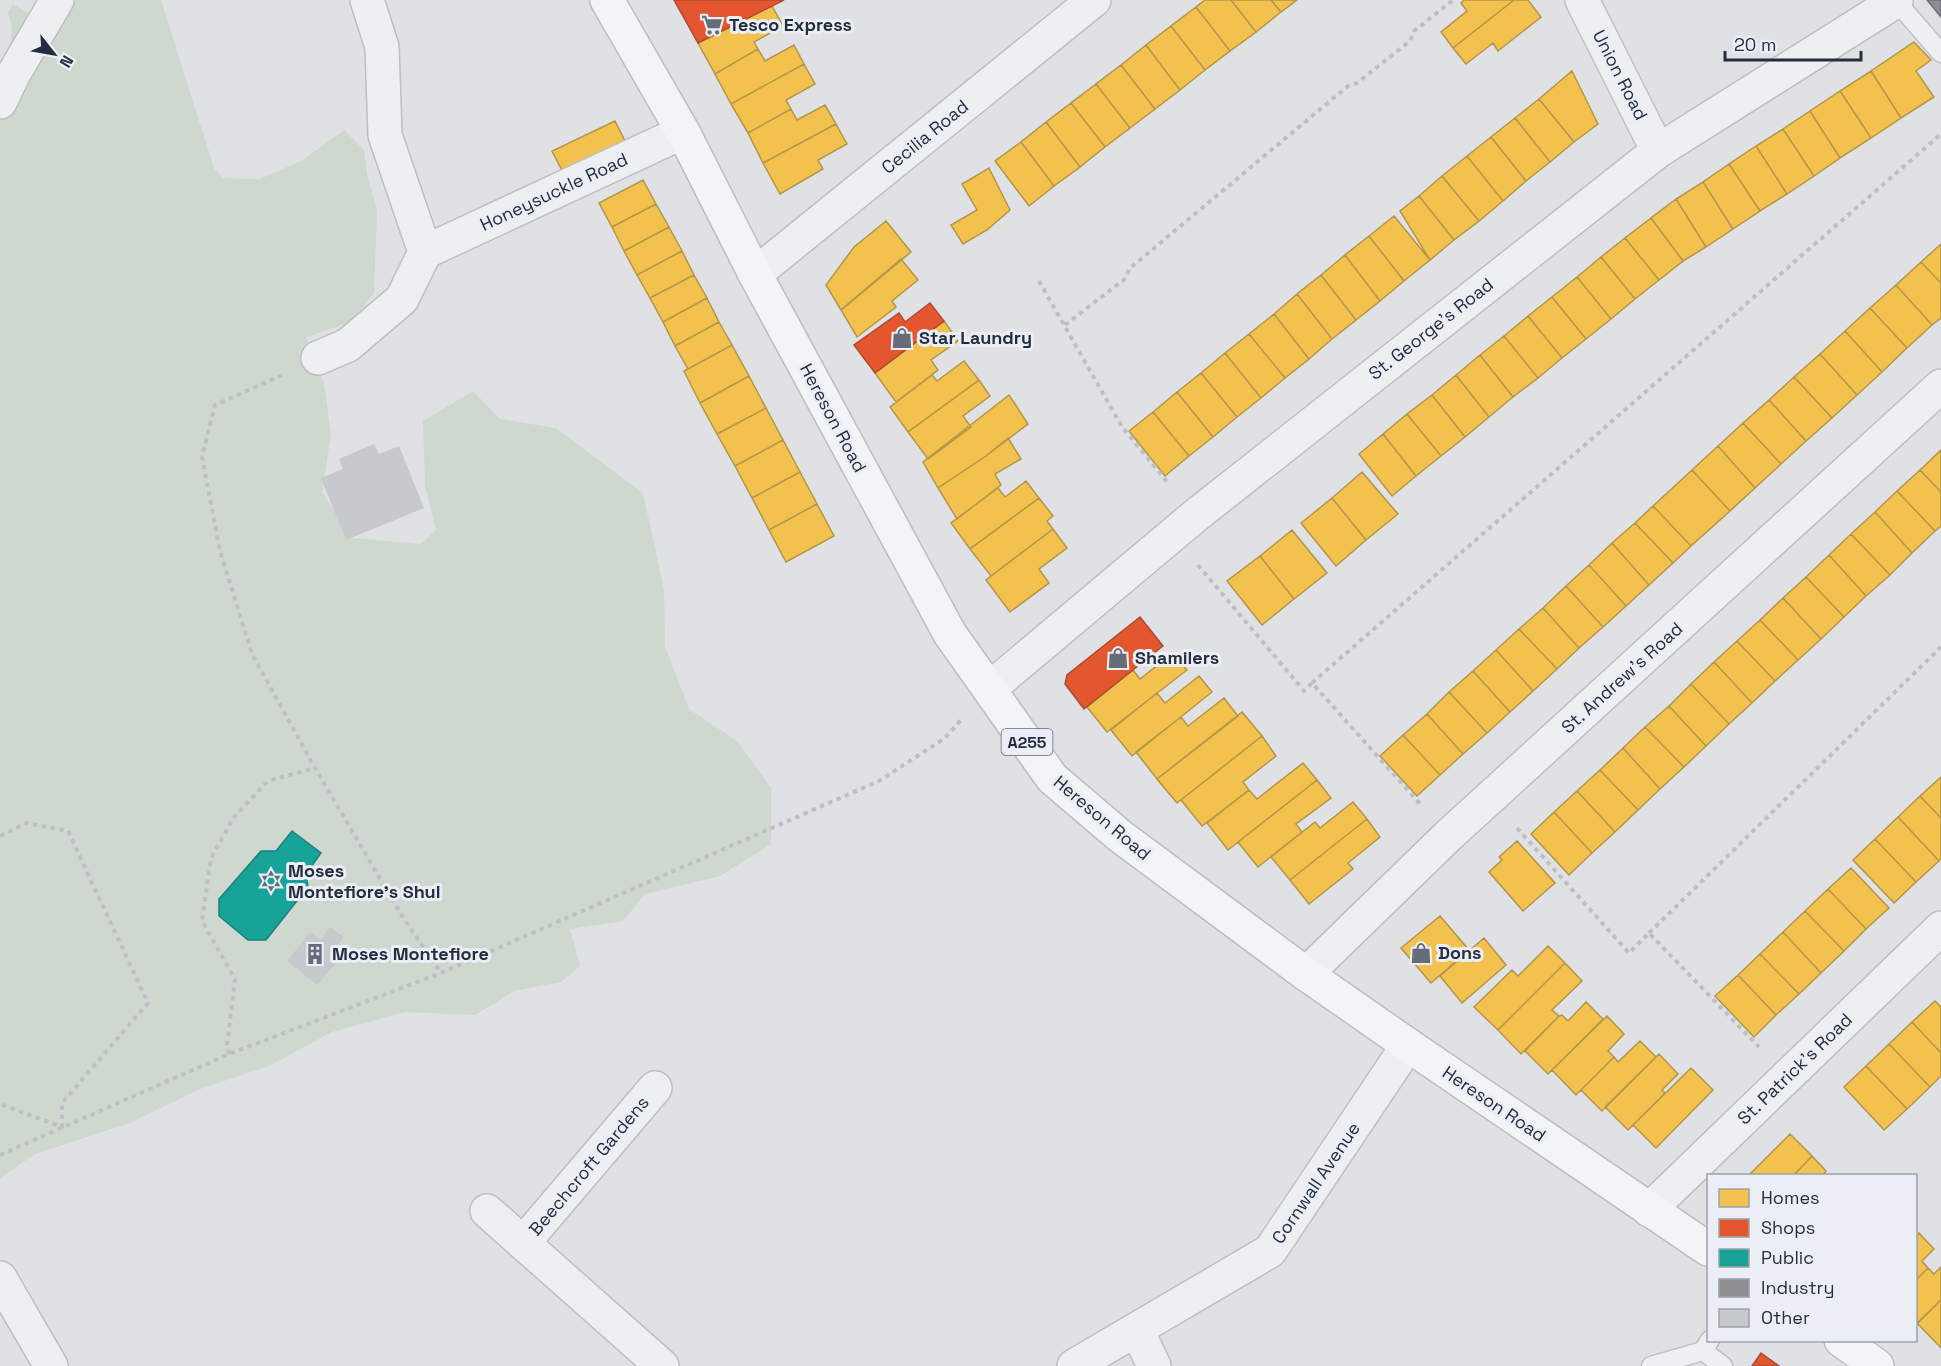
<svg xmlns="http://www.w3.org/2000/svg" width="1941" height="1366" font-family="'Space Grotesk',sans-serif">
<rect width="100%" height="100%" fill="#dfe1e4"/>
<!-- green -->
<path fill="#cfd8ce" fill-rule="evenodd" d="M42 0H161L214 168 223 178 260 179 303 160 344 130 364 150 367 174 377 211 374 293 352 322 306 337 324 384 331 433 322 493 354 538 421 544 436 530 425 485 423 421 473 391 500 419 556 428 643 493 664 590 665 646 689 709 737 741 771 788V844L720 876 645 894 623 921 570 929 580 966 561 982 514 991 475 1015 405 1012 332 1032 269 1066 200 1089 130 1123 35 1154 0 1178V66C11 45 16 36 8 13L13 4 31 15ZM293 831 321 853 306 874 308 887 266 940H248L219 916V899L261 851H276ZM331 927 344 937 334 951 340 957 317 985 287 961 310 933 320 940Z"/>
<!-- homes -->
<path fill="#f2c14e" stroke="#b49549" stroke-width="1.5" d="M1205 0H1231L1256 32 1230 51 1196 7Z
M1231 0H1271L1281 12 1256 32Z
M1271 0H1297L1281 12Z
M1464 0H1514L1453 48 1441 32 1467 11 1461 3Z
M1514 0H1528L1541 17 1498 51 1493 43 1466 64 1453 48Z
M772 6 783 26 754 42 758 49 715 74 698 43Z
M1196 7 1230 51 1205 70 1171 26Z
M1171 26 1205 70 1180 90 1146 45Z
M1914 42 1931 60 1916 71 1934 97 1901 118 1871 71Z
M794 45 804 64 731 104 715 74 758 49 765 61Z
M1146 45 1180 90 1155 109 1121 65Z
M804 64 815 84 786 100 791 109 748 133 731 104Z
M1121 65 1155 109 1130 128 1096 84Z
M1572 71 1598 124 1574 142 1539 99Z
M1871 71 1901 118 1871 138 1840 91Z
M1096 84 1130 128 1105 147 1071 103Z
M1840 91 1871 138 1840 158 1810 111Z
M1539 99 1574 142 1550 162 1515 118Z
M1071 103 1105 147 1080 167 1046 122Z
M825 105 836 124 763 163 748 133 791 109 797 120Z
M1810 111 1840 158 1814 176 1783 129Z
M1515 118 1550 162 1526 181 1491 137Z
M615 121 627 145 565 176 552 151Z
M1046 122 1080 167 1054 186 1021 142Z
M836 124 847 144 818 160 823 169 780 194 763 163Z
M1783 129 1814 176 1787 194 1756 146Z
M1491 137 1526 181 1503 201 1467 156Z
M1021 142 1054 186 1029 206 995 161Z
M1756 146 1787 194 1760 211 1729 164Z
M1467 156 1503 201 1479 221 1442 176Z
M1729 164 1760 211 1733 229 1703 182Z
M989 168 1010 210 987 230 963 244 951 225 977 210 962 184Z
M1442 176 1479 221 1454 240 1419 196Z
M643 180 656 204 612 227 599 203Z
M1703 182 1733 229 1706 247 1676 199Z
M1419 196 1454 240 1430 260 1400 211Z
M1676 199 1706 247 1683 261 1651 218Z
M656 204 669 227 624 251 612 227Z
M1394 216 1430 260 1404 281 1369 236Z
M1651 218 1683 261 1659 280 1625 238Z
M886 221 911 252 841 310 826 285 854 247Z
M669 227 682 251 637 275 624 251Z
M1369 236 1404 281 1380 301 1345 255Z
M1625 238 1659 280 1635 299 1601 257Z
M1941 244V283L1921 262Z
M682 251 694 275 650 298 637 275Z
M1345 255 1380 301 1356 320 1321 275Z
M1601 257 1635 299 1611 319 1577 277Z
M901 259 918 280 892 301 896 307 857 337 841 310Z
M1921 262 1941 283V318L1932 325 1896 285Z
M694 275 707 298 663 322 650 298Z
M1321 275 1356 320 1332 339 1297 294Z
M1577 277 1611 319 1586 339 1552 297Z
M1896 285 1932 325 1907 348 1870 308Z
M1297 294 1332 339 1309 359 1274 314Z
M1552 297 1586 339 1562 358 1528 316Z
M707 298 719 322 675 346 663 322Z
M1870 308 1907 348 1882 372 1845 331Z
M1274 314 1309 359 1285 378 1249 334Z
M1528 316 1562 358 1538 378 1504 336Z
M944 321 958 341 931 360 938 370 896 402 875 373Z
M719 322 732 345 688 369 675 346Z
M1845 331 1882 372 1857 395 1820 354Z
M1249 334 1285 378 1261 398 1225 353Z
M1504 336 1538 378 1513 397 1480 355Z
M732 345 749 376 700 403 684 371Z
M1225 353 1261 398 1237 417 1201 373Z
M1820 354 1857 395 1832 418 1794 377Z
M1480 355 1513 397 1489 417 1456 375Z
M964 361 979 380 908 432 890 407 932 375 937 381Z
M1201 373 1237 417 1213 437 1177 392Z
M1456 375 1489 417 1465 437 1432 395Z
M749 376 766 408 717 434 700 403Z
M1794 377 1832 418 1806 441 1769 400Z
M979 380 990 396 963 416 971 427 928 459 908 432Z
M1177 392 1213 437 1189 456 1153 412Z
M1009 395 1028 424 986 456 938 488 923 462Z
M1432 395 1465 437 1441 456 1407 414Z
M1769 400 1806 441 1781 464 1743 423Z
M766 408 783 440 735 466 717 434Z
M1153 412 1189 456 1165 476 1129 431Z
M1407 414 1441 456 1416 476 1383 434Z
M1743 423 1781 464 1755 488 1718 446Z
M1383 434 1416 476 1392 496 1359 454Z
M1008 438 1021 459 995 474 1001 485 957 519 938 488 986 456Z
M783 440 800 472 752 498 735 466Z
M1718 446 1755 488 1730 511 1692 470Z
M1941 450V492L1920 470Z
M1692 470 1730 511 1691 546 1653 506Z
M1920 470 1941 492V526L1935 531 1897 491Z
M800 472 817 504 769 530 752 498Z
M1362 472 1398 514 1366 540 1332 498Z
M1026 481 1039 498 970 549 951 523 998 488 1005 497Z
M1897 491 1935 531 1912 553 1875 512Z
M1039 498 1053 516 1047 521 1053 529 991 576 970 549Z
M1332 498 1366 540 1336 566 1301 523Z
M817 504 834 536 786 562 769 530Z
M1653 506 1691 546 1673 563 1635 523Z
M1875 512 1912 553 1890 575 1851 534Z
M1635 523 1673 563 1649 585 1612 543Z
M1053 529 1067 548 1039 569 1049 583 1010 612 986 580Z
M1292 530 1327 573 1294 599 1260 556Z
M1851 534 1890 575 1866 596 1829 555Z
M1612 543 1649 585 1626 606 1589 565Z
M1829 555 1866 596 1844 617 1806 577Z
M1260 556 1294 599 1262 625 1227 581Z
M1589 565 1626 606 1603 627 1566 586Z
M1806 577 1844 617 1821 639 1783 598Z
M1566 586 1603 627 1579 648 1543 608Z
M1783 598 1821 639 1798 660 1760 620Z
M1543 608 1579 648 1557 669 1519 629Z
M1760 620 1798 660 1775 681 1737 641Z
M1519 629 1557 669 1533 691 1496 650Z
M1737 641 1775 681 1752 703 1714 662Z
M1496 650 1533 691 1510 712 1473 671Z
M1173 653 1187 670 1107 732 1087 707 1133 670 1140 679Z
M1714 662 1752 703 1729 724 1691 684Z
M1473 671 1510 712 1487 733 1449 692Z
M1199 676 1212 692 1132 756 1111 730 1157 693 1165 703Z
M1691 684 1729 724 1706 746 1669 706Z
M1449 692 1487 733 1463 754 1427 714Z
M1224 698 1238 716 1157 779 1136 752 1181 717 1188 726Z
M1669 706 1706 746 1684 767 1645 727Z
M1242 712 1262 736 1177 803 1157 779Z
M1427 714 1463 754 1440 775 1403 735Z
M1645 727 1684 767 1660 789 1623 748Z
M1403 735 1440 775 1417 796 1380 756Z
M1262 736 1276 756 1243 782 1249 790 1202 826 1181 800Z
M1623 748 1660 789 1638 810 1600 770Z
M1303 763 1317 780 1228 850 1207 823 1249 790 1257 799Z
M1600 770 1638 810 1615 832 1577 791Z
M1941 777V818L1920 796Z
M1317 780 1331 798 1296 824 1302 832 1258 867 1238 842Z
M1577 791 1615 832 1592 853 1554 812Z
M1920 796 1941 818V859L1939 861 1898 817Z
M1353 802 1367 819 1290 880 1271 857 1315 822 1320 828Z
M1554 812 1592 853 1569 875 1531 834Z
M1898 817 1939 861 1916 882 1875 839Z
M1367 819 1380 837 1348 863 1353 869 1309 904 1290 880Z
M1875 839 1916 882 1894 903 1853 860Z
M1517 841 1555 883 1523 911 1489 872 1502 860 1499 857Z
M1851 868 1889 908 1866 929 1828 889Z
M1828 889 1866 929 1844 951 1805 911Z
M1805 911 1844 951 1821 973 1783 932Z
M1440 916 1469 950 1431 983 1401 948Z
M1783 932 1821 973 1799 994 1760 954Z
M1484 938 1506 965 1462 1003 1440 976Z
M1548 946 1565 963 1498 1030 1474 1007 1512 970 1518 976Z
M1760 954 1799 994 1776 1015 1738 975Z
M1565 963 1582 981 1552 1010 1559 1016 1521 1054 1498 1030Z
M1738 975 1776 1015 1754 1037 1715 996Z
M1935 1001 1941 1007V1053L1912 1022Z
M1586 1002 1603 1019 1548 1074 1525 1051 1559 1016 1562 1015 1568 1021Z
M1607 1016 1624 1034 1608 1051 1614 1057 1576 1095 1552 1070Z
M1912 1022 1941 1053V1076L1930 1087 1889 1044Z
M1640 1041 1656 1057 1602 1111 1581 1090 1614 1057 1618 1062Z
M1889 1044 1930 1087 1907 1109 1866 1066Z
M1659 1054 1678 1074 1662 1090 1665 1093 1628 1130 1605 1107Z
M1866 1066 1907 1109 1884 1130 1844 1087Z
M1691 1068 1713 1090 1656 1148 1633 1125Z
M1790 1134 1812 1156 1793 1176H1748Z
M1812 1156 1826 1171 1822 1176H1793Z
M1919 1233 1934 1249 1922 1261 1928 1268 1916 1280V1237Z
M1941 1267V1300L1916 1325V1280L1928 1268 1934 1274Z
M1941 1300V1348L1917 1323Z"/>
<!-- shops -->
<path fill="#e4572e" stroke="#ab4b33" stroke-width="1.5" d="M674 0H784L698 43Z
M930 303 944 321 875 373 854 345 899 313 905 322Z
M1140 617 1163 646 1084 709 1065 684 1067 675Z
M1761 1353 1779 1366H1752Z"/>
<!-- public -->
<path fill="#17a398" stroke="#1b807d" stroke-width="1.5" d="M292 831 321 853 306 874 308 887 266 940H248L219 916V899L261 851H276Z"/>
<!-- industry -->
<path fill="#8d8d92" stroke="#6e7079" stroke-width="1.5" d="M1927 0H1941V17Z"/>
<!-- building -->
<path fill="#c7c9cc" d="M374 444 379 454 399 446 424 508 346 540 321 478 343 469 339 459Z
M330 927 344 937 334 951 341 957 317 985 287 961 310 932 320 940Z"/>
<g fill="none" stroke-linecap="round" stroke-linejoin="round">
<defs>
<path id="service" d="M1896 1 1941 53
M1703 1351 1723 1366
M1651 1366 1703 1351 1710 1340"/>
<path id="minor" d="M367 0 382 47 385 135 425 252
M1582 0 1658 151
M0 102 13 75 57 0
M755 274 1094 0
M318 358 348 345 402 299 425 252 683 132
M989 689 1195 516 1658 151 1896 1
M1306 974 1448 836 1941 386
M1649 1210 1941 928
M487 1211 662 1366
M523 1243 655 1088
M0 1278 51 1366
M1137 1330 1154 1366
M1074 1366 1270 1251 1408 1045"/>
<path id="primary" d="M607 0 683 132 755 274 950 634 1052 778 1120 836 1306 974 1408 1045 1708 1249
M1841 1340 1877 1366"/>
</defs>
<!-- service casing -->
<use href="#service" stroke="#bdbfc2" stroke-width="21"/>
<!-- minor casing -->
<use href="#minor" stroke="#bdbfc2" stroke-width="36"/>
<!-- primary casing -->
<use href="#primary" stroke="#bbbec2" stroke-width="36"/>
<!-- path -->
<path stroke="#bebfc4" stroke-width="4" stroke-dasharray="4.5 4.5" stroke-linecap="butt" d="M1039 281 1122 427 1169 484
M1065 325 1126 278 1129 269 1348 86 1357 83 1410 41 1414 31 1453 0
M282 375 215 405 202 457 220 551 252 654 315 768 402 916 441 973
M1198 565 1304 691 1312 683 1422 806
M1312 683 1941 134
M1517 828 1629 953 1649 933 1759 1047
M0 836 26 823 68 831 148 1003 62 1103V1127L0 1104
M1649 933 1941 647
M229 1054 227 1045 235 979 202 921 211 858 234 817 268 781 315 768
M0 1155 229 1054 441 973 879 781 945 738 961 720"/>
<!-- service -->
<use href="#service" stroke="#eeeff1" stroke-width="18"/>
<!-- minor -->
<use href="#minor" stroke="#eeeff1" stroke-width="33"/>
<!-- primary -->
<use href="#primary" stroke="#f3f4f5" stroke-width="33"/>
</g>
<!-- icons -->
<defs>
<symbol id="supermarket-bare" viewBox="-9 -9 18 18"><path d="M-6-5.5h2.5l.6 2H6L4.5 2H-2.5L-4.4-4H-6ZM-1.5 3.2a1.3 1.3 0 1 0 .1 0ZM3 3.2a1.3 1.3 0 1 0 .1 0Z" fill="#666d78" stroke="#ebeff5" stroke-width="2.5" paint-order="stroke"/></symbol>
<symbol id="shop-bare" viewBox="-9 -9 18 18"><path d="M-5-2.5h2.3a2.7 3.5 0 0 1 5.4 0H5L5.5 6h-11ZM-1.5-2.5h3a1.5 2.3 0 0 0-3 0Z" fill="#666d78" stroke="#ebeff5" stroke-width="2.5" paint-order="stroke"/></symbol>
<symbol id="synagogue-bare" viewBox="-9 -9 18 18"><path d="M0-6.5L5.6 3.2H-5.6ZM0 6.5L5.6-3.2H-5.6Z" fill="#666d78" stroke="#ebeff5" stroke-width="2.5" paint-order="stroke"/></symbol>
<symbol id="building-bare" viewBox="-9 -9 18 18"><path d="M-4-6H4V6H1V3H-1V6H-4ZM-2.5-4.3h1.7v1.8h-1.7ZM.8-4.3h1.7v1.8H.8ZM-2.5-1h1.7V.8h-1.7ZM.8-1h1.7V.8H.8Z" fill="#666d78" stroke="#ebeff5" stroke-width="2.5" paint-order="stroke"/></symbol>
</defs>
<g fill-rule="evenodd">
<use href="#supermarket-bare" x="697" y="10" width="30" height="30"/>
<use href="#shop-bare" x="887" y="323" width="30" height="30"/>
<use href="#shop-bare" x="1103" y="643" width="30" height="30"/>
<use href="#synagogue-bare" x="256" y="866" width="30" height="30"/>
<use href="#shop-bare" x="1406" y="938" width="30" height="30"/>
<use href="#building-bare" x="300" y="939" width="30" height="30"/>
</g>
<g text-anchor="middle" stroke-width="6" stroke-linejoin="round" paint-order="stroke">
<!-- shield labels -->
<rect fill="#ebeff5" stroke="#606875" stroke-width="1.5" x="1001.5" y="729" width="51" height="26" rx="4.5"/>
<g font-size="16" font-weight="bold" fill="#252e3e">
<text x="1027" y="748">A255</text>
</g>
<!-- poi labels -->
<g font-size="18" font-weight="bold" fill="#252e3e" stroke="#ebeff5" text-anchor="start">
<text x="729" y="31">Tesco Express</text>
<text x="919" y="344">Star Laundry</text>
<text x="1135" y="664">Shamilers</text>
<text x="288" y="877">Moses<tspan x="288" dy="21">Montefiore's Shul</tspan></text>
<text x="1438" y="959">Dons</text>
<text x="332" y="960">Moses Montefiore</text>
</g>
<!-- street labels -->
<g font-size="18" fill="#252e3e" stroke="#ebeff5">
<text transform="translate(1620 75) rotate(63)" y="6">Union Road</text>
<text transform="translate(925 137) rotate(-39)" y="6">Cecilia Road</text>
<text transform="translate(554 192) rotate(-25)" y="6">Honeysuckle Road</text>
<text transform="translate(1431 329) rotate(-38)" y="6">St. George's Road</text>
<text transform="translate(833 418) rotate(62)" y="6">Hereson Road</text>
<text transform="translate(1622 678) rotate(-42)" y="6">St. Andrew's Road</text>
<text transform="translate(1102 818) rotate(40)" y="6">Hereson Road</text>
<text transform="translate(1795 1069) rotate(-44)" y="6">St. Patrick's Road</text>
<text transform="translate(1494 1104) rotate(34)" y="6">Hereson Road</text>
<text transform="translate(589 1166) rotate(-50)" y="6">Beechcroft Gardens</text>
<text transform="translate(1316 1183) rotate(-56)" y="6">Cornwall Avenue</text>
</g>
</g>
<!-- legend -->
<rect x="1707" y="1174" width="210" height="168" fill="#ebeff5" stroke="#9ca2ac" stroke-width="1.5"/>
<rect x="1719" y="1189" width="30" height="18" fill="#f2c14e" stroke="#9ca2ac" stroke-width="1.5"/>
<text x="1761" y="1204" font-size="18" fill="#252e3e">Homes</text>
<rect x="1719" y="1219" width="30" height="18" fill="#e4572e" stroke="#9ca2ac" stroke-width="1.5"/>
<text x="1761" y="1234" font-size="18" fill="#252e3e">Shops</text>
<rect x="1719" y="1249" width="30" height="18" fill="#17a398" stroke="#9ca2ac" stroke-width="1.5"/>
<text x="1761" y="1264" font-size="18" fill="#252e3e">Public</text>
<rect x="1719" y="1279" width="30" height="18" fill="#8d8d92" stroke="#9ca2ac" stroke-width="1.5"/>
<text x="1761" y="1294" font-size="18" fill="#252e3e">Industry</text>
<rect x="1719" y="1309" width="30" height="18" fill="#c7c9cc" stroke="#9ca2ac" stroke-width="1.5"/>
<text x="1761" y="1324" font-size="18" fill="#252e3e">Other</text>
<!-- north arrow -->
<g transform="translate(54 54) rotate(121)" stroke="#ebeff5" stroke-width="4.5" paint-order="stroke">
<path d="M0-4.5L10 22L0 15L-10 22Z" fill="#252e3e"/>
<text y="-9" font-size="16" font-weight="bold" text-anchor="middle" fill="#252e3e">N</text>
</g>
<!-- scale -->
<path d="M1725 51v9h136v-9" fill="none" stroke="#252e3e" stroke-width="3"/>
<text x="1734" y="51" font-size="18" fill="#252e3e" stroke="#ebeff5" stroke-width="4.5" paint-order="stroke">20 m</text>
</svg>
